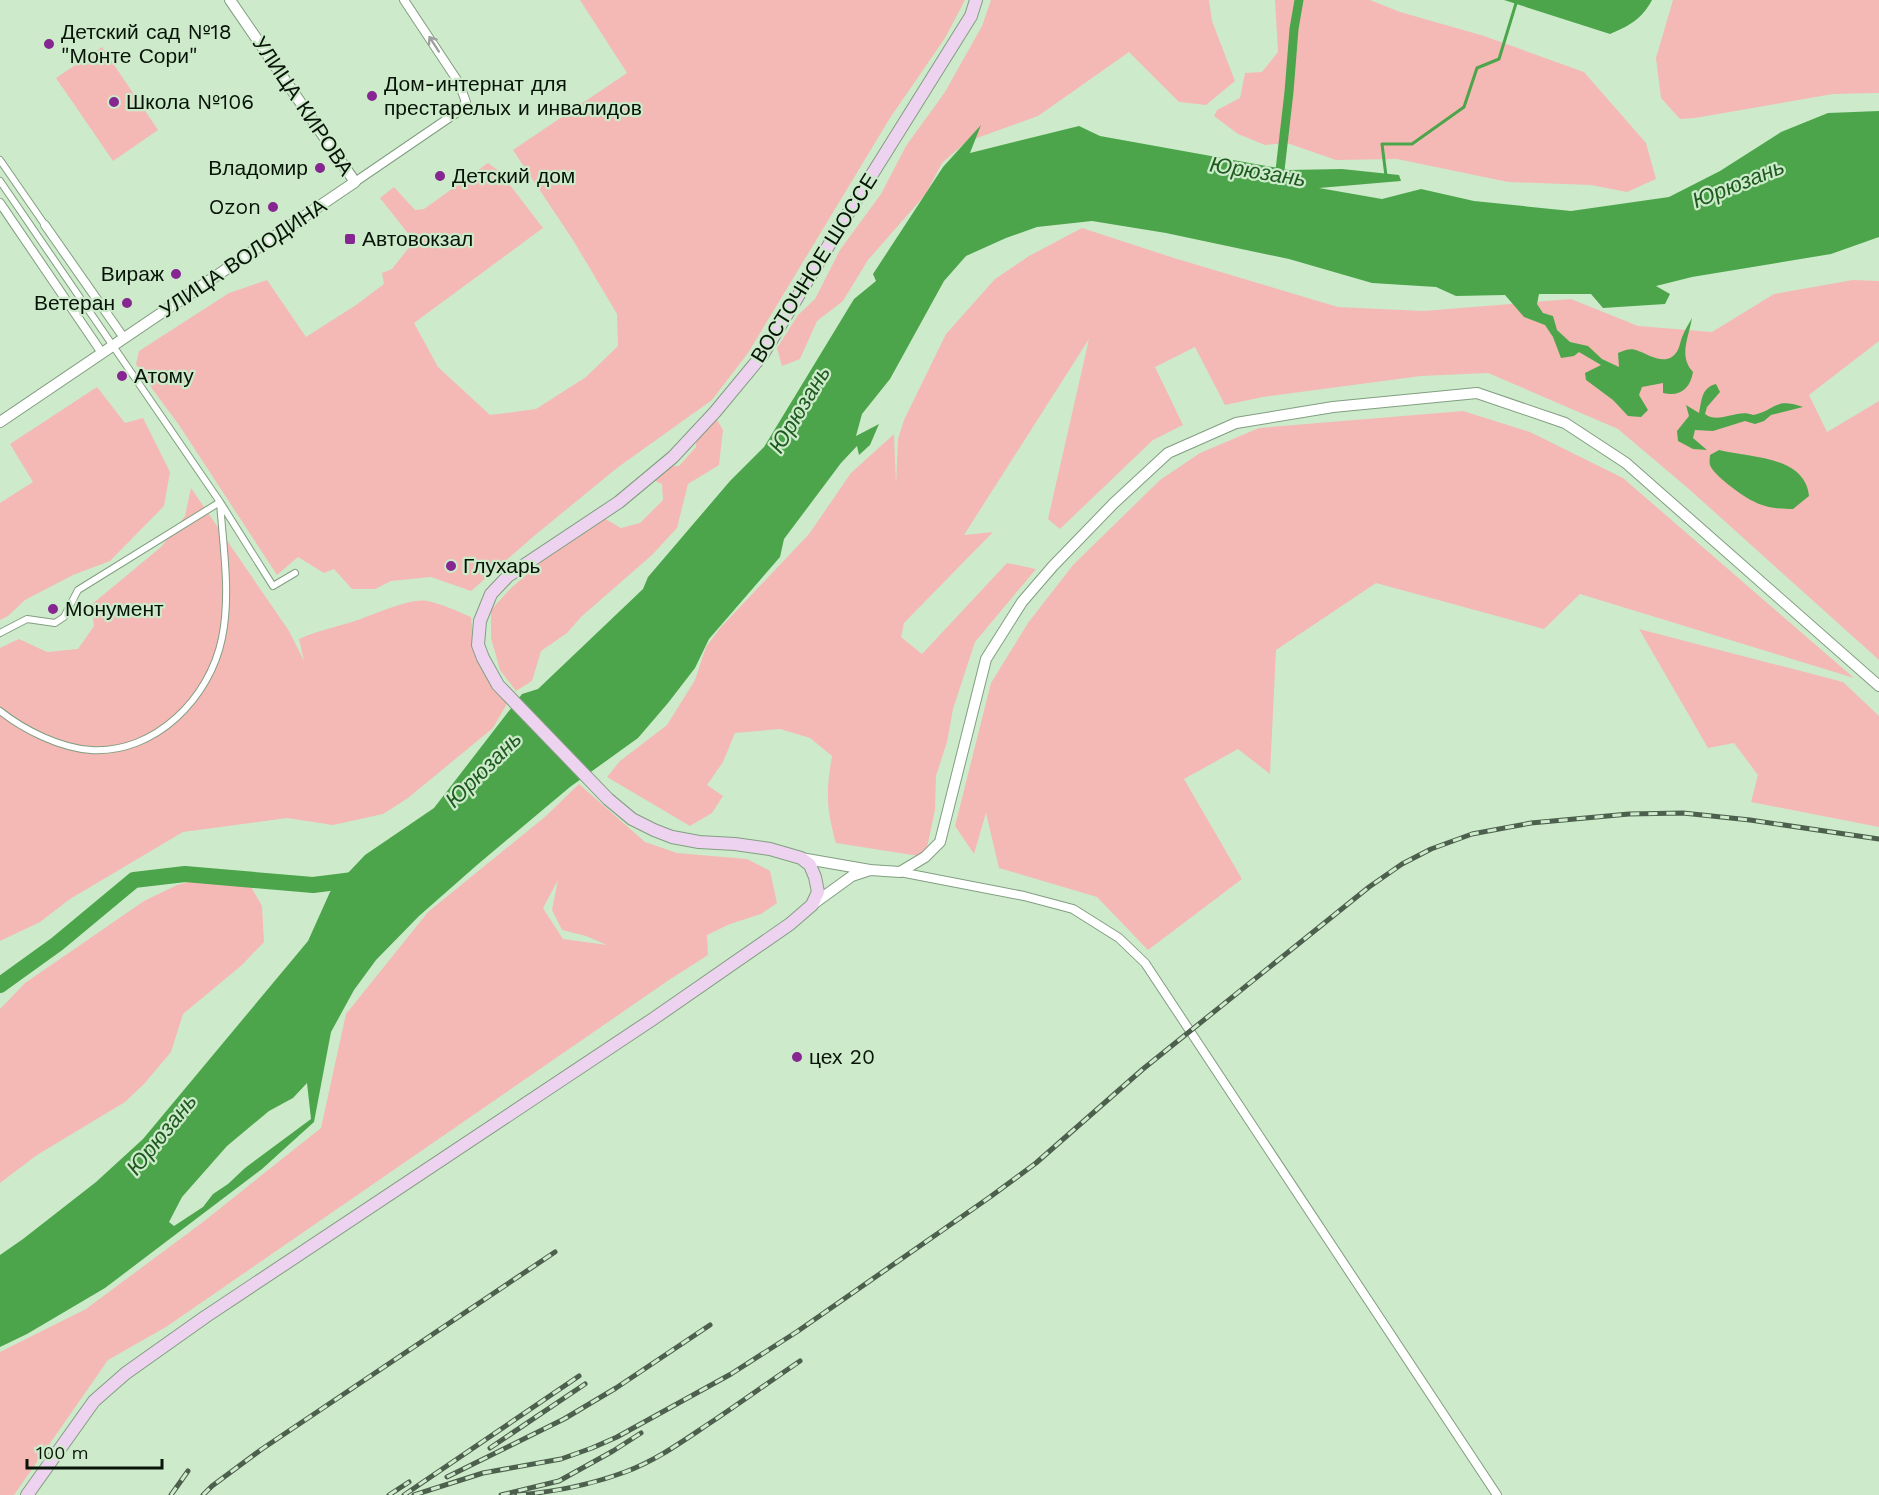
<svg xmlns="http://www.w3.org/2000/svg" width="1879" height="1495" font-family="'Work Sans',sans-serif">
<rect width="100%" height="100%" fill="#cdebcb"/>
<!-- green -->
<path fill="#f4b9b5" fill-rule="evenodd" d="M580 0H965L945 38 890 118 748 353 712 400 617 468 534 536 471 591 431 577 391 581 375 589H352L334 569 324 573 298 557 277 575 179 425 153 390 136 364 139 351 229 293 267 280 306 337 356 305 384 284 382 273 392 269 414 241 380 198 394 187 415 210 424 209 488 163 500 172 543 228 414 323 438 367 490 415 536 409 586 377 618 346 617 314 573 240 513 150 627 73Z
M991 0H1209L1212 21 1235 81 1206 105 1179 102 1129 52 1038 116 966 142 942 163 925 195 868 260 843 301 817 321 800 359 782 366 777 348 798 315 815 299 840 250 881 194 906 146 945 92 982 26Z
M1275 0H1370L1400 12 1484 36 1584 72 1646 143 1656 179 1627 192 1591 185 1508 182 1397 159 1336 160 1287 143 1265 145 1238 134 1214 116 1217 110 1240 98 1245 73 1262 72 1278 52Z
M1673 0H1879V93L1833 94 1695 118 1680 119 1661 98 1656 58Z
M102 47 158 130 113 161 56 78Z
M1082 228 1174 258 1338 307 1423 311 1571 299 1638 326 1712 332 1774 294 1853 280 1879 281V341L1809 395 1827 432 1879 401V660L1690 490 1618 429 1488 373 1421 376 1263 397 1225 405 1195 347 1155 367 1183 425 1153 440 1060 529 1048 519 1089 339 964 535 993 532 904 623 901 637 922 654 1007 563 1036 569 975 642 953 709 947 742 936 776 935 810 925 857 836 843C826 808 826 792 832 756L810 738 780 729 735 733 723 762 707 785 723 796 712 813 690 826 607 777 620 761 667 725 695 680 706 647 721 627 809 534 851 473 894 434 896 485 898 439 904 420 946 334 995 279 1029 256Z
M97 387 125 423 143 418 170 472 164 506 110 561 73 575 25 600 8 616 0 620V503L33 482 10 444Z
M1463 411 1530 432 1623 478 1854 678 1580 594 1544 629 1376 583 1276 650 1270 774 1238 749 1184 779 1242 879 1148 950 1097 897 999 868 986 813 974 854 955 826 991 683 1028 623 1073 565 1160 480 1200 453 1259 428Z
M717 420 723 430 719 465 688 484 677 528 652 555 581 617 567 633 541 651 532 681 516 691 500 670 491 638V610L510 589 597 514 621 528 640 523 663 500 662 484 649 478 662 466H679L696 447V439Z
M191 488 289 631 304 661 299 639C319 630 341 626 361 619 377 613 411 598 427 601 442 604 457 611 471 617L473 635 508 702 493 728 408 798 383 814 333 825 287 818 183 832 70 899 40 922 0 941V648L19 639 47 652 78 649 94 626 91 605 161 547 185 516Z
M1639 629 1843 682 1879 716V827L1751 802 1758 775 1734 743 1708 748Z
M579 784 645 842 677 853 747 859 770 871 777 903 761 914 730 924 707 935 708 955 669 980 166 1327 108 1360 14 1495H0V1352L86 1309 203 1222 321 1128 346 1014 428 912 546 816ZM558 880 552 910 562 930 586 936 607 945 563 939 543 908Z
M215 875 245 876 262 906 264 942 242 965 183 1014 171 1052 144 1084 125 1102 37 1155 0 1183V1009L25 983 144 901 177 885Z"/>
<!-- water -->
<path fill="#4ca54b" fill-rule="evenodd" d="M1504 0H1652C1642 19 1629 26 1610 34Z
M1879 111V237L1831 254 1692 277 1656 286 1670 294 1665 304 1603 308 1591 294H1539L1537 304 1543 313 1553 316 1557 330 1570 342 1588 346 1602 359 1619 367 1618 353C1623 351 1630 348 1636 350 1648 354 1665 367 1676 353 1680 348 1680 341 1683 335 1685 329 1689 324 1692 318 1689 337 1678 356 1693 372 1690 389 1680 397 1663 393V383L1642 387 1639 395 1648 410 1641 417 1628 416 1613 400 1586 380 1585 373 1601 365 1579 352 1574 356 1561 358 1553 337 1545 325 1524 317 1505 295 1456 296 1436 287 1372 283 1289 259 1166 233 1092 221 1037 227 1006 238 966 256 944 281 890 379 862 414 856 436 879 424 870 445 859 455 857 446 841 463 784 539 780 557 709 639 695 668 668 703 638 738 570 787 477 865 419 916 376 960 354 990 331 1032 314 1122 262 1169 105 1288 27 1334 0 1347V1255L23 1239 96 1182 143 1139 308 941 330 892 365 855 434 808 522 694 538 689 643 589 648 577 730 481 764 447 854 299 876 281 873 274 943 167 981 125 970 153 1079 126 1100 136 1289 170 1342 169 1399 175 1401 181 1319 188 1382 199 1421 189 1474 201 1571 211 1669 197 1720 171 1781 132 1828 113ZM307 1083 311 1119 245 1168 228 1184 213 1194 203 1207 174 1226 169 1222 182 1197 227 1146 269 1111 293 1098Z
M1716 384 1720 392 1707 407 1705 414C1719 425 1737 408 1753 415 1777 410 1773 397 1803 407L1771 415 1764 421 1755 424 1745 421 1713 431 1695 430 1693 438 1707 450 1693 449 1678 441 1677 431 1689 416 1686 405 1699 413C1702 400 1701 388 1716 384Z
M1719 450C1749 458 1805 455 1809 496L1793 509C1781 509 1766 508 1755 502 1745 498 1713 475 1710 465 1709 463 1710 457 1710 455Z"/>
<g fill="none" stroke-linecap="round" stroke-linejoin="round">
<!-- stream -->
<path stroke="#4ca54b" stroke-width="3" d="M1386 176 1382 144H1412L1464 107 1477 68 1499 59 1517 0"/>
<!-- canal -->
<path stroke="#4ca54b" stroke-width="9" d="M1279 179 1289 92 1294 29 1299 0"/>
<!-- river -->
<path stroke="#4ca54b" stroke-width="16" d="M0 985 57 944 134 880 185 874 313 885 361 879"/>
<defs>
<path id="pedestrian" d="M0 160 45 225
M0 181 220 502 273 586 295 573
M0 633 27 619 55 623 64 617 78 590 220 502C223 547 231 594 222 638 210 698 155 754 91 750 60 748 24 730 0 711"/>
<path id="minor" d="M355 182 459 111 466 102 459 83 404 0
M0 203 102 353
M45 225 124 338
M900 872 1024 896 1073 909 1119 938 1145 963 1497 1495"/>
<path id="tertiary" d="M0 422 355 182 230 0
M801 858 870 870
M812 905 852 876 870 870 900 872 925 857 940 842 986 659 1022 602 1053 566 1114 503 1168 453 1236 423 1333 407 1477 393 1565 423 1626 463 1879 686"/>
<path id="secondary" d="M27 1495 94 1401 126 1373 205 1317 653 1019 790 924 812 905 818 892 815 877 810 865 801 858 770 849 735 844 699 842 672 837 654 830 632 819 608 799 498 685 483 658 478 645 480 621 491 594 508 576 619 502 673 457 715 412 763 354 861 192 971 16 976 0"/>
</defs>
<!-- pedestrian casing -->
<use href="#pedestrian" stroke="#829e81" stroke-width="8"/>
<!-- minor casing -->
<use href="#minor" stroke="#829e81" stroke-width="10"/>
<!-- tertiary casing -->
<use href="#tertiary" stroke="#829e81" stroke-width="12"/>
<!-- secondary casing -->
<use href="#secondary" stroke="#829e81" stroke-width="14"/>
<!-- pedestrian -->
<use href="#pedestrian" stroke="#fff" stroke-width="6"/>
<!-- minor -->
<use href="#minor" stroke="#fff" stroke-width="8"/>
<!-- tertiary -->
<use href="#tertiary" stroke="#fff" stroke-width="10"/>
<!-- secondary -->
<use href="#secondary" stroke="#edd3f0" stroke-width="12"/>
<defs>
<path id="rail" d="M490 1448 585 1384
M447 1477 564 1419 616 1388 710 1325
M171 1495 188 1471
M203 1495 212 1486 262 1449 555 1252
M389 1495 409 1482
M404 1495 579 1376
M414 1495 483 1473 561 1459 592 1448 617 1437 731 1374 798 1331 990 1197 1036 1163 1143 1069 1369 887 1402 864 1431 849 1472 834 1531 823 1629 814 1683 813 1750 820 1879 839
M501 1495 559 1481 613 1451 641 1433
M517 1495C554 1492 590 1485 625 1472 658 1460 687 1438 716 1419 744 1400 772 1380 800 1361"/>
</defs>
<!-- rail casing -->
<use href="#rail" stroke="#4d5f4d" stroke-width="5"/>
<!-- rail -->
<use href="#rail" stroke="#cdebcb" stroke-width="3" stroke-dasharray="9" stroke-linecap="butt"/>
</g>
<!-- one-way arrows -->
<defs><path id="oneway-shaft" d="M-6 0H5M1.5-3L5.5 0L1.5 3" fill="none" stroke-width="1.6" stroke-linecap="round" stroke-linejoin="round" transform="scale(1.5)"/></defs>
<use stroke="#9da19d" href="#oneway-shaft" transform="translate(434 44) rotate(-123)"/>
<!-- markers -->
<g fill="#862691" stroke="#cdebcb" stroke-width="2">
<circle cx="49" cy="44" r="6"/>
<circle cx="372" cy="96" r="6"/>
<circle cx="114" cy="102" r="6"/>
<circle cx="320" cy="168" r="6"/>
<circle cx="440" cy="176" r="6"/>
<circle cx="273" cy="207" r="6"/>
<rect x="344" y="233" width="12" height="12" rx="3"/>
<circle cx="176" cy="274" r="6"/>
<circle cx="127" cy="303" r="6"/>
<circle cx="122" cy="376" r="6"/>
<circle cx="451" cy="566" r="6"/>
<circle cx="53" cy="609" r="6"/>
<circle cx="797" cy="1057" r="6"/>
</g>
<g text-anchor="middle" stroke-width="4.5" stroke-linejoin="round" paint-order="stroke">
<!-- poi labels -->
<g font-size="21" fill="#091409" stroke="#cdebcb" text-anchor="start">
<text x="61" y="39">Детский сад №18<tspan x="61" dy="24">"Монте Сори"</tspan></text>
<text x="384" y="91">Дом-интернат для<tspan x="384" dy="24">престарелых и инвалидов</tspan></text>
<text x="126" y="109">Школа №106</text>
<text x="308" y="175" text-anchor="end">Владомир</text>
<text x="452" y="183">Детский дом</text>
<text x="261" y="214" text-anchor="end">Ozon</text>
<text x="362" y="246">Автовокзал</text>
<text x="164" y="281" text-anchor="end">Вираж</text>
<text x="115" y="310" text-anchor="end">Ветеран</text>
<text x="134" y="383">Атому</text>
<text x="463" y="573">Глухарь</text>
<text x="65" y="616">Монумент</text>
<text x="809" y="1064">цех 20</text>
</g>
<!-- street labels -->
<g font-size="21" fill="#091409" stroke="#cdebcb">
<text transform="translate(303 106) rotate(56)" y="7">УЛИЦА КИРОВА</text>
<text transform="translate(243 258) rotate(-34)" y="7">УЛИЦА ВОЛОДИНА</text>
<text transform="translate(814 268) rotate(-58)" y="7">ВОСТОЧНОЕ ШОССЕ</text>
</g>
<!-- water labels -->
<g font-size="22" font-style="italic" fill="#1e5a1f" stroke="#cdebcb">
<text transform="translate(1258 171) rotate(9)" y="8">Юрюзань</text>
<text transform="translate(1738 183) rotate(-22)" y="8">Юрюзань</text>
<text transform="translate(799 409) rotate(-59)" y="8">Юрюзань</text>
<text transform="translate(483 769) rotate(-45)" y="8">Юрюзань</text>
<text transform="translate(161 1134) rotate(-51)" y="8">Юрюзань</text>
</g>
</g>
<!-- scale -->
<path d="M27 1459v9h135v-9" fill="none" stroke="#091409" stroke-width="3"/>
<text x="36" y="1459" font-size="18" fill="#091409" stroke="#cdebcb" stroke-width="4.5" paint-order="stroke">100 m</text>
</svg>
